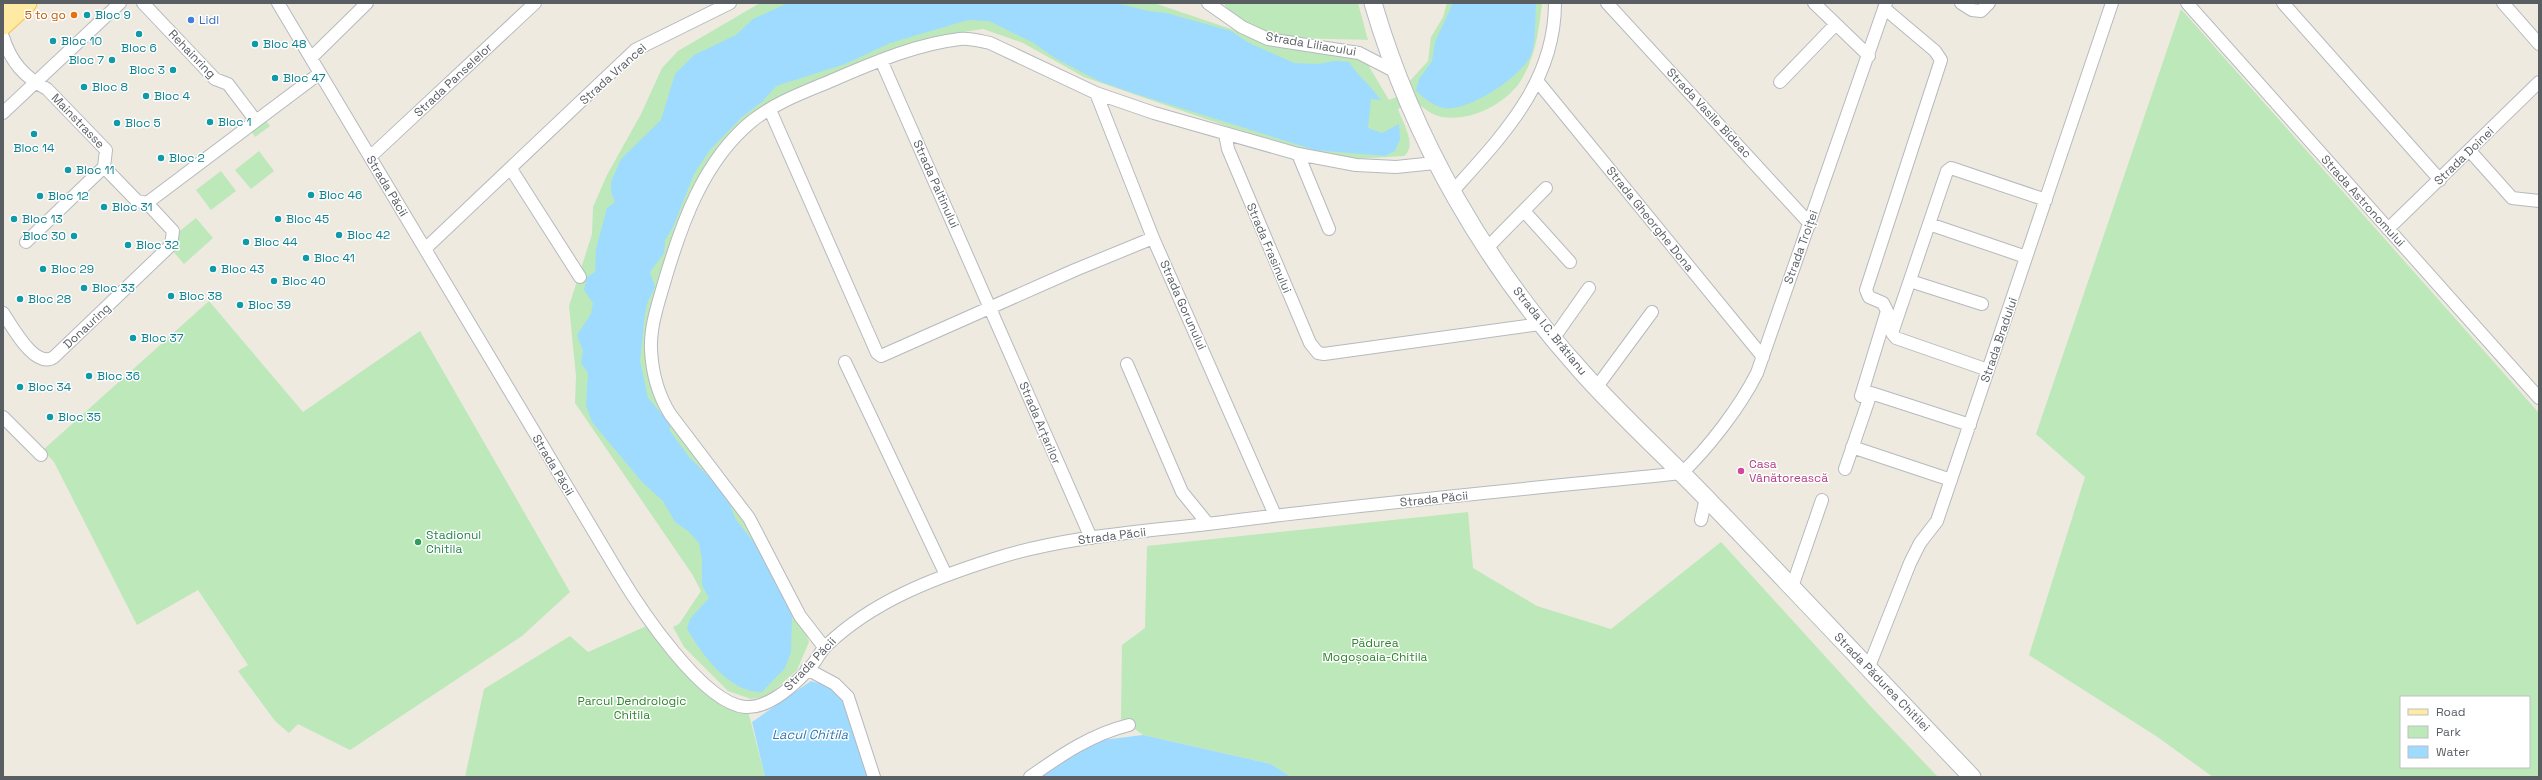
<svg xmlns="http://www.w3.org/2000/svg" width="2542" height="780" font-family="'Space Grotesk',sans-serif">
<rect width="100%" height="100%" fill="#eeeae0"/>
<!-- green -->
<path fill="#bde8b9" fill-rule="evenodd" d="M760 3H1154L1234 30 1364 58 1389 100 1412 91 1409 82 1428 61 1431 37 1443 17 1447 3H1542C1539 29 1536 54 1523 77 1509 103 1471 122 1442 117 1432 115 1423 108 1415 101L1398 109C1402 122 1418 145 1404 156L1354 159 1298 147 1232 128 1084 77 1023 43 983 29 956 33 892 51 784 95 719 151 678 242 656 314 655 385 756 531 798 611 809 642 797 670 768 696 751 699 728 691 684 647 673 627 679 624 701 591 692 574 575 403 576 376 569 306 592 234 593 207 607 175 641 114 662 68 678 51Z
M1223 3H1358L1368 40C1329 38 1268 42 1235 17 1231 13 1227 7 1223 3Z
M2181 9 2539 413V777H2213L2156 736 2029 655 2085 477 2036 434ZM2401 697H2529V767H2401Z
M266 121 270 126 255 137 252 132Z
M259 151 274 171 251 189 235 170Z
M221 171 236 191 211 210 196 190Z
M196 218 213 238 184 264 171 249 176 234Z
M209 301 303 412 420 331 570 592 522 636 350 750 298 724 289 733 275 721 238 671 248 665 198 590 137 625 54 462 43 450Z
M1468 512 1473 568 1537 606 1611 629 1721 542 1874 710 1938 777H1291L1271 764 1143 735 1121 719 1122 645 1145 628 1147 546Z
M651 624 712 692 747 707 765 777H465L484 689 570 636 588 652Z"/>
<!-- water -->
<path fill="#9edbff" d="M788 3H1116L1148 11 1166 13 1231 31 1249 43 1294 63 1318 64 1336 61 1349 62C1358 76 1371 86 1381 100L1371 99 1368 128 1382 133 1399 124 1400 139 1395 151 1385 156 1315 150 1133 93 1099 81 1055 58 1032 42 989 21 968 20 890 43 845 64 776 86 763 101 742 117 709 151 694 174 673 227 665 240 664 253 650 272 655 287 648 301 645 313 640 361 648 398 670 424V431L689 457 718 486 730 505 736 520 761 551 792 616 791 652 785 668 762 692C729 693 702 654 687 629L690 619 709 598 702 585V559L699 543 688 531 675 522 663 501 642 482 592 422 586 405 588 373 581 363 583 351 577 335 591 314 593 303 584 290 587 277 595 272 596 249 607 208 615 202 611 192V182L621 159 661 120 675 74 694 55 736 35 753 19Z
M1453 3H1536C1535 17 1536 43 1531 55 1521 77 1468 112 1444 108 1432 105 1424 99 1416 90L1419 79 1432 61 1435 42Z
M811 681 838 689 856 732 869 777H765L752 722Z
M1143 735 1271 764 1291 777H1040L1074 754 1102 740Z"/>
<g fill="none" stroke-linecap="round" stroke-linejoin="round">
<defs>
<path id="minor" d="M143 3 215 79 228 84 256 121
M278 3 618 572C639 607 702 703 745 707 770 709 798 682 813 664 818 658 821 650 827 645 873 601 934 578 994 559 1065 536 1142 532 1216 523 1371 503 1526 489 1682 473 1709 447 1740 407 1757 373L1886 3
M1208 3 1242 27 1268 39 1359 53 1394 71
M1607 3 1810 224
M1814 3 1869 56
M1961 3 1972 10 1981 11 1989 3
M2187 3 2539 398
M2283 3 2440 180
M2503 3 2539 44
M3 37C11 62 24 77 47 89L106 150 104 167 137 201 147 203
M311 58 367 3
M881 60 1091 538
M1538 82 1763 357
M1780 82 1836 24
M1096 93 1153 238 1275 515
M770 110 877 353 881 356 1075 270 1153 238
M3 113 120 3
M1225 134 1228 149 1310 343 1318 353 1324 354 1540 324
M2470 151 2512 198 2539 201
M1298 154 1329 229
M370 157 535 3
M511 169 580 277
M1452 192C1502 136 1555 83 1555 3
M147 203 320 73
M1524 211 1570 262
M1929 224 2026 257
M2388 229 2539 82
M26 242 104 167
M1487 248 1546 188
M425 249 635 50 730 3
M1910 281 1982 304
M3 313C12 326 35 370 54 357L171 245 173 231 147 203
M1553 339 1589 288
M845 362 946 575
M1127 364 1182 492 1208 524
M1988 370 1896 338 1892 333 1947 171 1951 168 2046 200
M1596 388 1652 312
M1861 396 1887 311 1883 303 1869 297 1866 290 1941 60 1935 51 1884 8
M3 417 41 455
M1852 447 1951 480
M1845 469 1871 393 1970 425
M1701 520 1706 498
M1792 587 1822 500
M824 647 800 616 749 518 670 414C657 393 652 373 651 349 650 327 658 304 664 283 681 225 703 161 752 121 776 102 805 92 833 80 873 63 916 44 960 39 970 38 980 41 990 43L1096 93 1154 113 1298 154 1356 165 1396 167 1435 163
M807 669 835 684 848 697 874 777
M1868 669 1910 563 1920 543 1937 521 2112 3
M1030 777C1061 755 1092 734 1129 725"/>
<path id="secondary" d="M1373 3C1413 140 1486 266 1582 372 1623 418 1669 459 1711 503 1799 594 1885 686 1972 777"/>
<path id="primary" d="M3 5 5 3
M3 25 27 3"/>
</defs>
<!-- minor casing -->
<use href="#minor" stroke="#b6b9be" stroke-width="14"/>
<!-- secondary casing -->
<use href="#secondary" stroke="#b6bbc0" stroke-width="19"/>
<!-- primary casing -->
<use href="#primary" stroke="#fdbf49" stroke-width="21"/>
<!-- minor -->
<use href="#minor" stroke="#fff" stroke-width="12"/>
<!-- secondary -->
<use href="#secondary" stroke="#fff" stroke-width="17"/>
<!-- primary -->
<use href="#primary" stroke="#ffeaa3" stroke-width="19"/>
</g>
<!-- markers -->
<circle fill="#e8710a" stroke="#fff" stroke-width="1.5" cx="74" cy="15" r="4"/>
<g fill="#0f9aa8" stroke="#fff" stroke-width="1.5">
<circle cx="87" cy="15" r="4"/>
<circle cx="139" cy="34" r="4"/>
<circle cx="53" cy="41" r="4"/>
<circle cx="255" cy="44" r="4"/>
<circle cx="112" cy="60" r="4"/>
<circle cx="173" cy="70" r="4"/>
<circle cx="275" cy="78" r="4"/>
<circle cx="84" cy="87" r="4"/>
<circle cx="146" cy="96" r="4"/>
<circle cx="210" cy="122" r="4"/>
<circle cx="117" cy="123" r="4"/>
<circle cx="34" cy="134" r="4"/>
<circle cx="161" cy="158" r="4"/>
<circle cx="68" cy="170" r="4"/>
<circle cx="311" cy="195" r="4"/>
<circle cx="40" cy="196" r="4"/>
<circle cx="104" cy="207" r="4"/>
<circle cx="14" cy="219" r="4"/>
<circle cx="278" cy="219" r="4"/>
<circle cx="339" cy="235" r="4"/>
<circle cx="74" cy="236" r="4"/>
<circle cx="246" cy="242" r="4"/>
<circle cx="128" cy="245" r="4"/>
<circle cx="306" cy="258" r="4"/>
<circle cx="43" cy="269" r="4"/>
<circle cx="213" cy="269" r="4"/>
<circle cx="274" cy="281" r="4"/>
<circle cx="84" cy="288" r="4"/>
<circle cx="171" cy="296" r="4"/>
<circle cx="20" cy="299" r="4"/>
<circle cx="240" cy="305" r="4"/>
<circle cx="133" cy="338" r="4"/>
<circle cx="89" cy="376" r="4"/>
<circle cx="20" cy="387" r="4"/>
<circle cx="50" cy="417" r="4"/>
</g>
<circle fill="#3f7fe0" stroke="#fff" stroke-width="1.5" cx="191" cy="20" r="4"/>
<circle fill="#d1479c" stroke="#fff" stroke-width="1.5" cx="1741" cy="471" r="4"/>
<circle fill="#2e9e5b" stroke="#fff" stroke-width="1.5" cx="418" cy="542" r="4"/>
<g text-anchor="middle" stroke-width="3" stroke-linejoin="round" paint-order="stroke">
<!-- food labels -->
<g font-size="12" fill="#c56008" stroke="#fff" text-anchor="end">
<text x="66" y="19">5 to go</text>
</g>
<!-- culture labels -->
<g font-size="12" fill="#0d838f" stroke="#fff" text-anchor="start">
<text x="95" y="19">Bloc 9</text>
<text x="61" y="45">Bloc 10</text>
<text x="263" y="48">Bloc 48</text>
<text x="139" y="52" text-anchor="middle">Bloc 6</text>
<text x="104" y="64" text-anchor="end">Bloc 7</text>
<text x="165" y="74" text-anchor="end">Bloc 3</text>
<text x="283" y="82">Bloc 47</text>
<text x="92" y="91">Bloc 8</text>
<text x="154" y="100">Bloc 4</text>
<text x="218" y="126">Bloc 1</text>
<text x="125" y="127">Bloc 5</text>
<text x="34" y="152" text-anchor="middle">Bloc 14</text>
<text x="169" y="162">Bloc 2</text>
<text x="76" y="174">Bloc 11</text>
<text x="319" y="199">Bloc 46</text>
<text x="48" y="200">Bloc 12</text>
<text x="112" y="211">Bloc 31</text>
<text x="22" y="223">Bloc 13</text>
<text x="286" y="223">Bloc 45</text>
<text x="347" y="239">Bloc 42</text>
<text x="66" y="240" text-anchor="end">Bloc 30</text>
<text x="254" y="246">Bloc 44</text>
<text x="136" y="249">Bloc 32</text>
<text x="314" y="262">Bloc 41</text>
<text x="51" y="273">Bloc 29</text>
<text x="221" y="273">Bloc 43</text>
<text x="282" y="285">Bloc 40</text>
<text x="92" y="292">Bloc 33</text>
<text x="179" y="300">Bloc 38</text>
<text x="28" y="303">Bloc 28</text>
<text x="248" y="309">Bloc 39</text>
<text x="141" y="342">Bloc 37</text>
<text x="97" y="380">Bloc 36</text>
<text x="28" y="391">Bloc 34</text>
<text x="58" y="421">Bloc 35</text>
</g>
<!-- shop labels -->
<g font-size="12" fill="#366cbe" stroke="#fff" text-anchor="start">
<text x="199" y="24">Lidl</text>
</g>
<!-- street labels -->
<g font-size="12" fill="#595e63" stroke="#fff">
<text transform="translate(1311 44) rotate(10)" y="4">Strada Liliacului</text>
<text transform="translate(192 54) rotate(46)" y="4">Rehainring</text>
<text transform="translate(613 74) rotate(-42)" y="4">Strada Vrancei</text>
<text transform="translate(453 80) rotate(-43)" y="4">Strada Panselelor</text>
<text transform="translate(1709 113) rotate(47)" y="4">Strada Vasile Bideac</text>
<text transform="translate(78 121) rotate(46)" y="4">Mainstrasse</text>
<text transform="translate(2464 156) rotate(-44)" y="4">Strada Doinei</text>
<text transform="translate(936 184) rotate(66)" y="4">Strada Paltinului</text>
<text transform="translate(387 186) rotate(59)" y="4">Strada Păcii</text>
<text transform="translate(2363 201) rotate(48)" y="4">Strada Astronomului</text>
<text transform="translate(1650 219) rotate(51)" y="4">Strada Gheorghe Dona</text>
<text transform="translate(1801 247) rotate(-70)" y="4">Strada Troiței</text>
<text transform="translate(1269 248) rotate(67)" y="4">Strada Frasinului</text>
<text transform="translate(1183 305) rotate(66)" y="4">Strada Gorunului</text>
<text transform="translate(87 326) rotate(-43)" y="4">Donauring</text>
<text transform="translate(1550 331) rotate(51)" y="4">Strada I.C. Brătianu</text>
<text transform="translate(1999 340) rotate(-71)" y="4">Strada Bradului</text>
<text transform="translate(1040 423) rotate(67)" y="4">Strada Arțarilor</text>
<text transform="translate(553 465) rotate(59)" y="4">Strada Păcii</text>
<text transform="translate(1434 499) rotate(-6)" y="4">Strada Păcii</text>
<text transform="translate(1112 536) rotate(-7)" y="4">Strada Păcii</text>
<text transform="translate(810 664) rotate(-46)" y="4">Strada Păcii</text>
<text transform="translate(1882 682) rotate(46)" y="4">Strada Pădurea Chitilei</text>
</g>
<!-- hotel labels -->
<g font-size="12" fill="#b23c85" stroke="#fff" text-anchor="start">
<text x="1749" y="468">Casa<tspan x="1749" dy="14">Vânătorească</tspan></text>
</g>
<!-- leisure labels -->
<g font-size="12" fill="#27864d" stroke="#fff" text-anchor="start">
<text x="426" y="539">Stadionul<tspan x="426" dy="14">Chitila</tspan></text>
</g>
<!-- park labels -->
<g font-size="12" fill="#2e862d" stroke="#fff">
<text x="1375" y="647">Pădurea<tspan x="1375" dy="14">Mogoșoaia-Chitila</tspan></text>
<text x="632" y="705">Parcul Dendrologic<tspan x="632" dy="14">Chitila</tspan></text>
</g>
<!-- water labels -->
<g font-size="13" font-style="italic" fill="#3178b0" stroke="#fff">
<text x="810" y="739">Lacul Chitila</text>
</g>
</g>
<!-- border -->
<rect width="2542" height="780" fill="none" stroke="#595e63" stroke-width="8"/>
<!-- legend -->
<rect x="2400" y="696" width="130" height="72" fill="#ffffff" stroke="#bdbfc1"/>
<rect x="2408" y="709" width="20" height="6" fill="#ffeaa3" stroke="#bdbfc1"/>
<text x="2436" y="716" font-size="12" fill="#595e63">Road</text>
<rect x="2408" y="726" width="20" height="12" fill="#bde8b9" stroke="#bdbfc1"/>
<text x="2436" y="736" font-size="12" fill="#595e63">Park</text>
<rect x="2408" y="746" width="20" height="12" fill="#9edbff" stroke="#bdbfc1"/>
<text x="2436" y="756" font-size="12" fill="#595e63">Water</text>
</svg>
